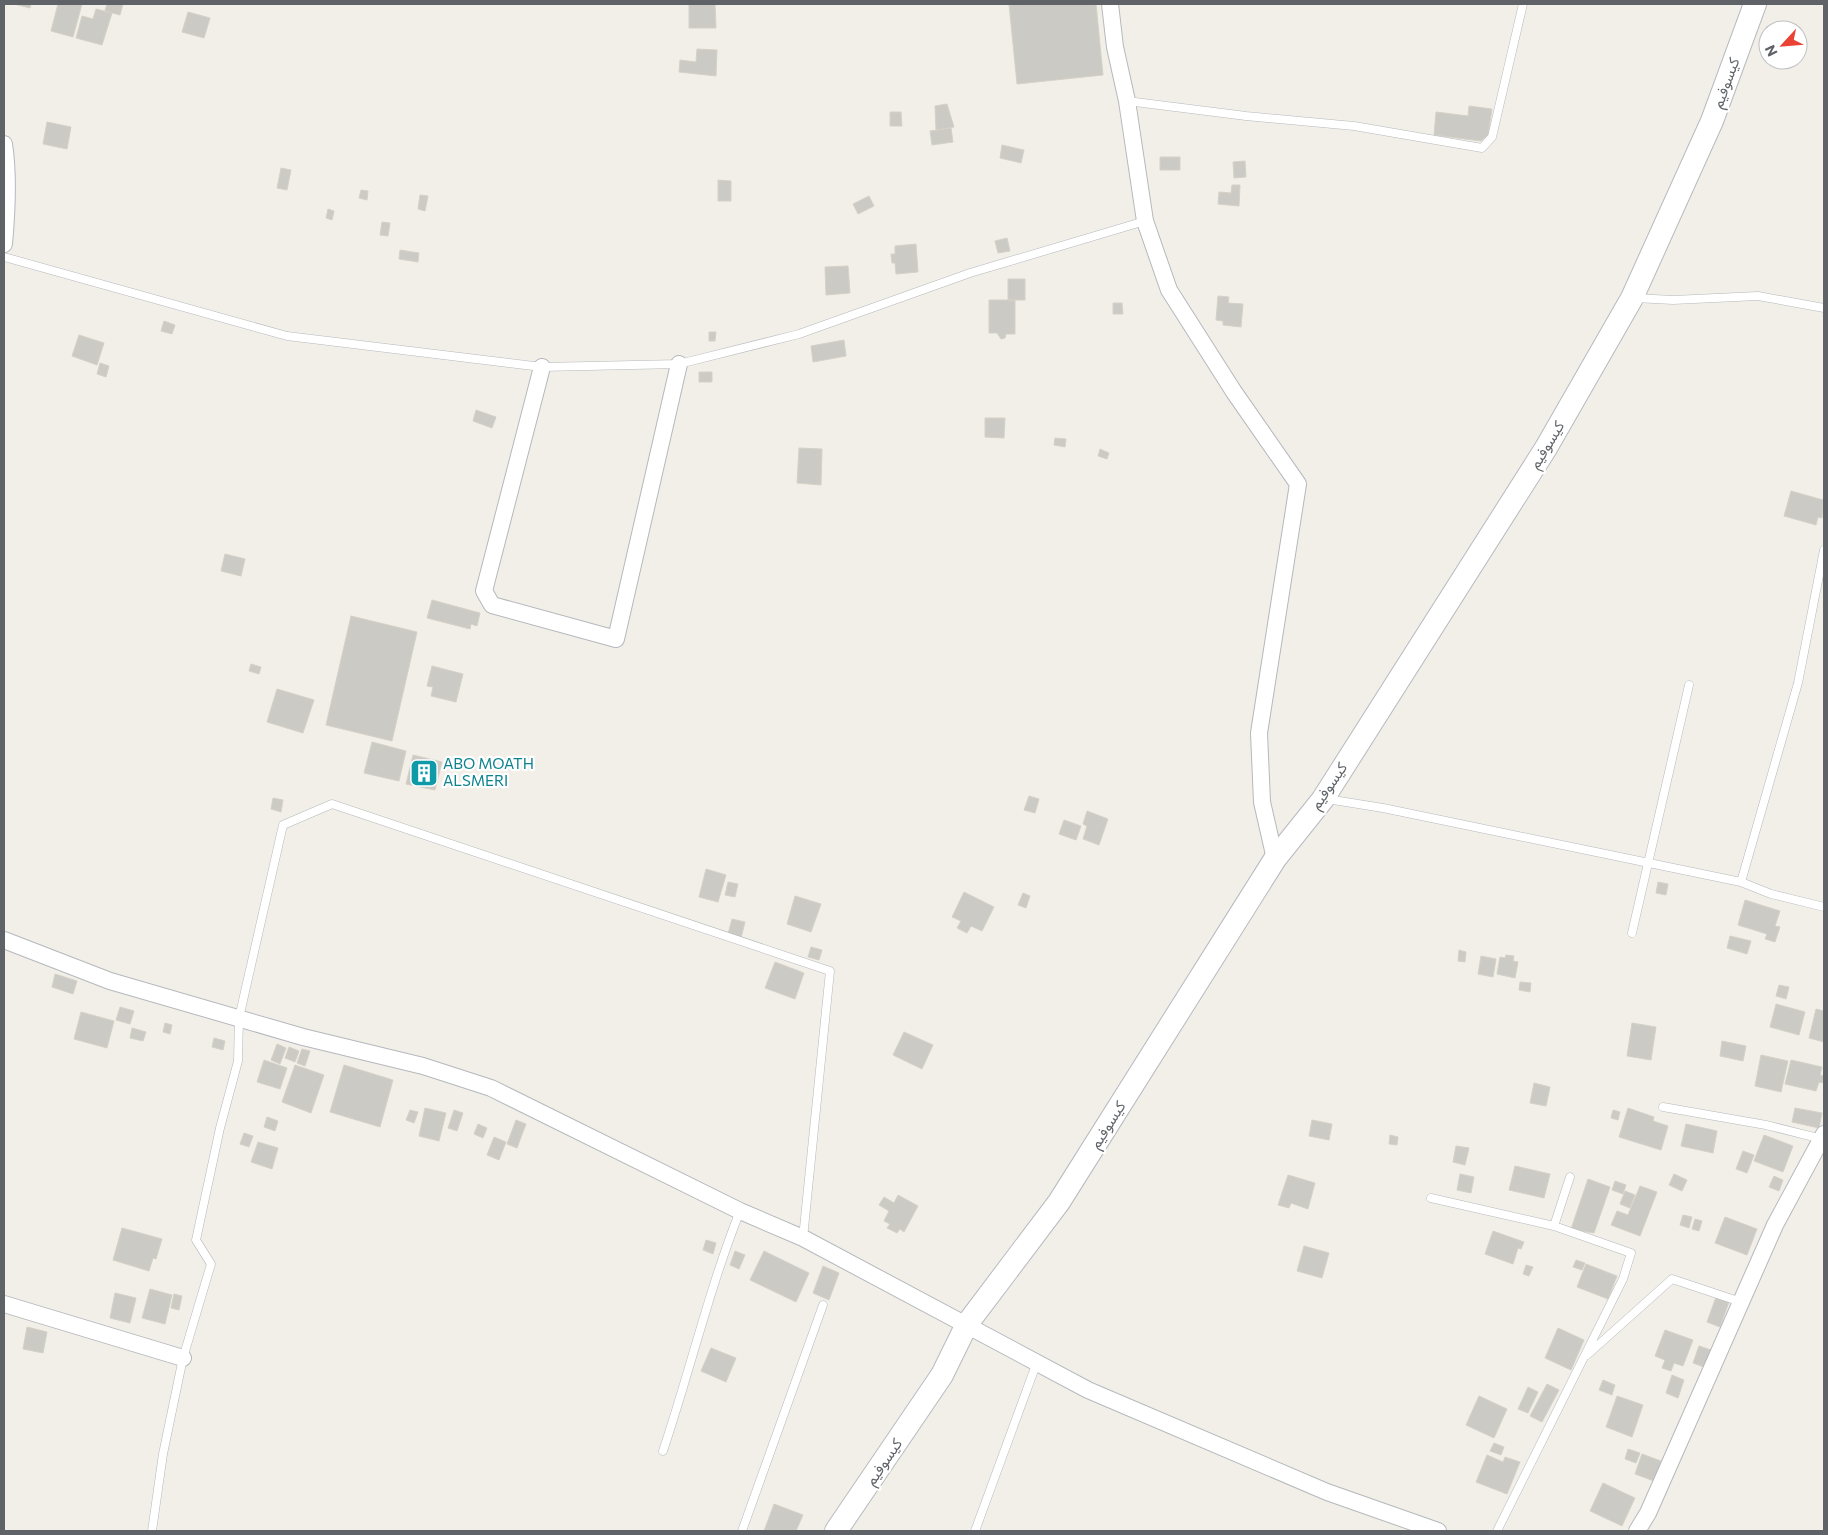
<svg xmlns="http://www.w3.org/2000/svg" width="1828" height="1535" font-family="Commissioner,'Noto Sans Arabic',sans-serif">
<rect width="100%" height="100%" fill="#f1efe8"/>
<!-- building -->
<path fill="#cccac5" stroke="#d6d1c6" d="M14 4H31L30 8Z
M58 4H82L73 37 51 31Z
M107 4H123L120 15 105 11Z
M689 4H715L716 28H689Z
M1009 4H1096L1103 75 1017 84Z
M96 9 112 13 102 45 76 38 82 16 93 19Z
M188 12 210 18 204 38 182 32Z
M697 49 717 50 716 76 679 72 680 60 696 62Z
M947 104 954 127 936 130 935 106Z
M1469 106 1492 109 1488 135 1481 141 1434 135 1436 112 1468 116Z
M890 112H901L902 126H890Z
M47 122 71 127 67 149 43 144Z
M951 128 953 142 932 145 930 131Z
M1002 145 1024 150 1021 163 1000 158Z
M1160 157H1180V170H1160Z
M1245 161 1246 177 1234 178 1233 162Z
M281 168 291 170 287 190 277 188Z
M718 180 731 181V201H718Z
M1232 185H1240L1239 206 1218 204 1219 192 1231 193Z
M361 190 368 191 367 200 359 198Z
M420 195 428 196 425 211 418 209Z
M869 196 874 206 858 214 853 204Z
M328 209 334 211 332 220 326 218Z
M382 222 390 223 388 236 380 235Z
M1007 238 1010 251 998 253 995 241Z
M916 244 918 272 896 274 895 263H892L891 254H895V246Z
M400 250 419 253 418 262 399 259Z
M848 266 850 293 826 295 825 267Z
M1008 279H1025V300H1008Z
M1218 296 1229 297 1228 303 1243 304 1241 327 1223 325V321L1216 320Z
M989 300H1015V334H1006L1005 338 1001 339 997 333H989Z
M1113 303H1122L1123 314H1113Z
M164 321 175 325 172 334 161 331Z
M709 332H716L715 341H709Z
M79 335 104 343 97 365 72 356Z
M844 340 846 356 813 362 811 346Z
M100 363 109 366 106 377 97 374Z
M699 372H712V382H699Z
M476 410 496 417 492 428 473 421Z
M985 418H1005L1004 438 985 437Z
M1055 438 1066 439 1065 447 1054 445Z
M799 448 822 449 821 485 797 483Z
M1100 449 1109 453 1107 459 1098 456Z
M1791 491 1823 500 1822 518 1818 517 1816 525 1784 516Z
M225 554 245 559 241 576 221 571Z
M432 600 480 613 477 626 471 624 470 629 427 618Z
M351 616 417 632 392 741 326 725Z
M251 664 261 667 259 674 249 671Z
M432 666 463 674 456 702 431 696 433 687 427 686Z
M277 689 314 700 303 733 267 722Z
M372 742 406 751 399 781 364 773Z
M413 755 442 762 435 790 406 784Z
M1029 796 1039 799 1035 813 1024 810Z
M273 798 283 800 281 812 271 809Z
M1087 811 1108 819 1099 845 1083 839 1087 826 1083 824Z
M1064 820 1081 826 1076 840 1059 834Z
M706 869 726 875 718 902 699 897Z
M728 882 738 884 735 897 725 895Z
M1658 882 1668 884 1666 895 1656 893Z
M964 892 994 907 982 931 971 926 967 933 957 928 961 921 952 917Z
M1023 893 1030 896 1026 908 1018 905Z
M795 896 821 904 811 932 787 924Z
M1745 900 1780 911 1775 926 1780 927 1775 942 1765 939 1767 934 1738 925Z
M732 919 745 922 741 938 728 934Z
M1730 936 1751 941 1747 954 1727 948Z
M811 947 822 950 819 960 808 957Z
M1459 950 1466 952 1465 962 1458 961Z
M1506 955 1514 956 1513 961 1518 962 1515 978 1497 974 1500 957 1505 958Z
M1481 956 1496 959 1493 977 1478 974Z
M775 962 804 973 795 999 765 988Z
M55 974 77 981 73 994 52 987Z
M1520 982 1531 983 1530 992 1519 990Z
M1779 985 1789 987 1786 999 1776 996Z
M1776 1004 1805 1012 1799 1035 1770 1027Z
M120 1007 134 1011 130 1024 116 1020Z
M1816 1009 1824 1011V1042L1809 1038Z
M81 1012 114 1021 107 1048 74 1039Z
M165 1023 172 1025 170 1034 163 1032Z
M1632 1023 1656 1027 1651 1060 1627 1056Z
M132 1028 146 1032 143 1041 130 1038Z
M904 1032 933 1045 922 1069 893 1055Z
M214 1038 225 1041 223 1050 212 1047Z
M1722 1041 1746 1046 1743 1061 1720 1056Z
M277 1044 286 1048 280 1064 271 1060Z
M289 1047 299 1051 295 1062 285 1058Z
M302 1049 310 1051 305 1066 297 1063Z
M1761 1055 1788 1061 1781 1092 1755 1086Z
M264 1060 287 1068 280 1089 257 1082Z
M1791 1060 1822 1067 1820 1075 1824 1076 1822 1083 1819 1082 1816 1091 1785 1084Z
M295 1065 324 1075 311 1113 282 1102Z
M344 1065 393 1080 380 1127 330 1112Z
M1534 1083 1550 1087 1546 1106 1530 1103Z
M425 1108 446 1113 439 1141 419 1136Z
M1628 1108 1654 1117 1653 1121 1668 1126 1661 1150 1619 1137Z
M1795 1108 1822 1113 1819 1128 1792 1122Z
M410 1110 418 1112 414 1123 406 1120Z
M454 1110 463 1113 457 1131 448 1128Z
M1613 1110 1620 1112 1618 1120 1611 1118Z
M267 1117 278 1121 275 1131 264 1127Z
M516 1120 526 1124 517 1148 507 1144Z
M1312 1120 1332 1124 1329 1140 1309 1136Z
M478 1124 487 1128 483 1138 474 1134Z
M1686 1124 1717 1131 1713 1153 1681 1146Z
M244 1133 253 1136 249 1147 240 1144Z
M1390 1135 1398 1137 1397 1145 1389 1144Z
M1764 1135 1793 1146 1783 1172 1754 1161Z
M494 1137 506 1142 499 1160 487 1155Z
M258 1142 278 1148 272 1169 251 1162Z
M1456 1146 1469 1148 1465 1165 1453 1162Z
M1743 1151 1754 1155 1747 1173 1736 1169Z
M1515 1166 1550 1174 1544 1198 1509 1190Z
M1460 1174 1474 1177 1471 1193 1457 1190Z
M1674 1174 1687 1180 1682 1191 1669 1185Z
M1288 1175 1315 1183 1308 1209 1291 1203 1289 1208 1278 1205Z
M1774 1176 1783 1180 1779 1191 1769 1187Z
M1588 1179 1610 1187 1594 1233 1571 1229Z
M1615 1181 1626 1185 1623 1194 1612 1190Z
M1640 1186 1657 1192 1640 1236 1611 1225 1617 1211 1628 1215Z
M1625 1191 1635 1195 1630 1208 1620 1204Z
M898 1195 918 1206 904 1232 900 1229 897 1233 887 1228 890 1224 884 1221 889 1211 879 1205 884 1197 894 1203Z
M1683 1215 1692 1217 1689 1228 1680 1225Z
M1725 1217 1757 1229 1747 1255 1715 1243Z
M1695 1219 1702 1221 1699 1231 1692 1229Z
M122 1228 162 1239 156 1259 153 1258 149 1271 113 1260Z
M1493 1231 1524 1242 1521 1249 1518 1248 1513 1264 1485 1254Z
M706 1240 716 1243 713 1254 703 1250Z
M1304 1246 1329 1253 1322 1278 1297 1271Z
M735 1251 745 1255 739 1269 730 1265Z
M764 1251 809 1273 796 1302 750 1280Z
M1576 1260 1585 1263 1582 1270 1573 1267Z
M1586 1264 1617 1276 1608 1299 1577 1287Z
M1526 1265 1533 1267 1529 1276 1523 1274Z
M823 1266 839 1273 829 1300 813 1293Z
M150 1289 172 1295 165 1324 142 1318Z
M115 1293 136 1298 130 1323 110 1318Z
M174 1294 182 1296 179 1310 171 1308Z
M1716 1297 1729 1302 1720 1327 1707 1322Z
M27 1327 47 1332 43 1353 23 1349Z
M1558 1328 1584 1340 1571 1370 1545 1358Z
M1665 1330 1693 1340 1683 1366 1674 1363 1671 1371 1662 1368 1665 1360 1655 1356Z
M1699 1346 1711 1350 1704 1367 1693 1363Z
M711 1348 736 1358 726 1382 701 1371Z
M1672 1375 1684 1380 1678 1398 1666 1393Z
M1603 1380 1615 1385 1612 1395 1599 1390Z
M1547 1384 1559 1390 1542 1422 1530 1416Z
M1528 1387 1538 1392 1528 1413 1518 1409Z
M1479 1396 1507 1409 1494 1438 1466 1425Z
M1617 1396 1643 1405 1632 1437 1606 1427Z
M1494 1443 1504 1447 1501 1455 1490 1451Z
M1628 1449 1640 1453 1636 1463 1625 1459Z
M1642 1454 1661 1461 1654 1481 1635 1474Z
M1487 1455 1503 1462 1505 1457 1520 1462 1507 1494 1476 1482Z
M1603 1483 1635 1498 1622 1526 1590 1511Z
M774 1504 803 1515 796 1531H764Z"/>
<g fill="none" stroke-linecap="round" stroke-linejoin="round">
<defs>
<path id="lane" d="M1127 101 1246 116 1354 126 1482 148 1492 137 1523 4
M4 257 287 336 542 367 679 364 799 334 970 273 1145 221
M1635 298 1673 300 1758 296 1824 308
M1327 799 1383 808 1741 882 1771 894 1824 907
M1741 882 1798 683 1824 550
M1632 933 1689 685
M1663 1107 1766 1125 1822 1139
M1431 1198 1554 1226 1631 1253 1623 1279 1497 1531
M1554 1226 1570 1177
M1587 1355 1672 1279 1741 1302
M663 1451C690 1371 709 1289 740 1211
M152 1531 163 1454 183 1358 211 1264 196 1240 220 1128 238 1061 239 1018 283 825 332 804 830 971 803 1238
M742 1531 823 1305
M975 1531 1037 1362"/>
<path id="street" d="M1110 4 1115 47 1127 101 1145 221 1169 290 1234 392 1298 484 1259 733 1262 802 1275 859
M4 144C9 176 7 211 4 244
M542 367 484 591 492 605 616 639 679 364
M4 940 110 981 303 1037 423 1066 491 1088 740 1211 803 1238 1088 1390 1327 1492 1438 1531
M4 1304 183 1358
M1637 1531 1648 1513 1775 1225 1824 1134"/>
<path id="secondary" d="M836 1531 942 1375 967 1324 1059 1202 1275 859 1323 799 1546 448 1632 298 1712 121 1755 4"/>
</defs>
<!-- lane casing -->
<use href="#lane" stroke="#b5b8bc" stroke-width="9"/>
<!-- street casing -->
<use href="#street" stroke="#b5b8bc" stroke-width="18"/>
<!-- secondary casing -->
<use href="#secondary" stroke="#b6babf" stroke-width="24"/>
<!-- lane -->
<use href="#lane" stroke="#fff" stroke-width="8"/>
<!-- street -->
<use href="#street" stroke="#fff" stroke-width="16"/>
<!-- secondary -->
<use href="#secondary" stroke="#fff" stroke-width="22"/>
</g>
<!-- icons -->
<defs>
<symbol id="building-square" viewBox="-11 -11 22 22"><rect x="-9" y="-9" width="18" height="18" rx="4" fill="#0f9aa8" stroke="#fff"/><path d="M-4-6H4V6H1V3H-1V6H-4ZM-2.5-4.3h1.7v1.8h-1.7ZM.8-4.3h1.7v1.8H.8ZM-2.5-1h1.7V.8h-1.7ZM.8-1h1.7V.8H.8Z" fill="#fff"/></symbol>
</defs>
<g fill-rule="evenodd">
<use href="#building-square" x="408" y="757" width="32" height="32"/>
</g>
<g text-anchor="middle" stroke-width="4.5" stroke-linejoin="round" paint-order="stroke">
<!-- street labels -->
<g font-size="15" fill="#5f6368" stroke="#fff">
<text transform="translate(1726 83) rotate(-70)" y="5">كيسوفيم</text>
<text transform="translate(1547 445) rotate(-59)" y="5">كيسوفيم</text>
<text transform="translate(1329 786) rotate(-56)" y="5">كيسوفيم</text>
<text transform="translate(1108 1125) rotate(-58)" y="5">كيسوفيم</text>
<text transform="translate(884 1462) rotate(-56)" y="5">كيسوفيم</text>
</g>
<!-- culture labels -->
<g font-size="15" fill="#0d838f" stroke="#fff" text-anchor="start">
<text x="443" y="769">ABO MOATH<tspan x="443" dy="17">ALSMERI</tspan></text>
</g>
</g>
<!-- border -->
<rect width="1828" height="1535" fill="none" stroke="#5f6368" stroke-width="10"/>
<!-- north arrow -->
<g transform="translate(1783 45) rotate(244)"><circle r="24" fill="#ffffff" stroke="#bfc1c3"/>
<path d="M0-4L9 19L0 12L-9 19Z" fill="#ea4335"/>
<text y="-8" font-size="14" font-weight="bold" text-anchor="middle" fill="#5f6368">N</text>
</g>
</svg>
